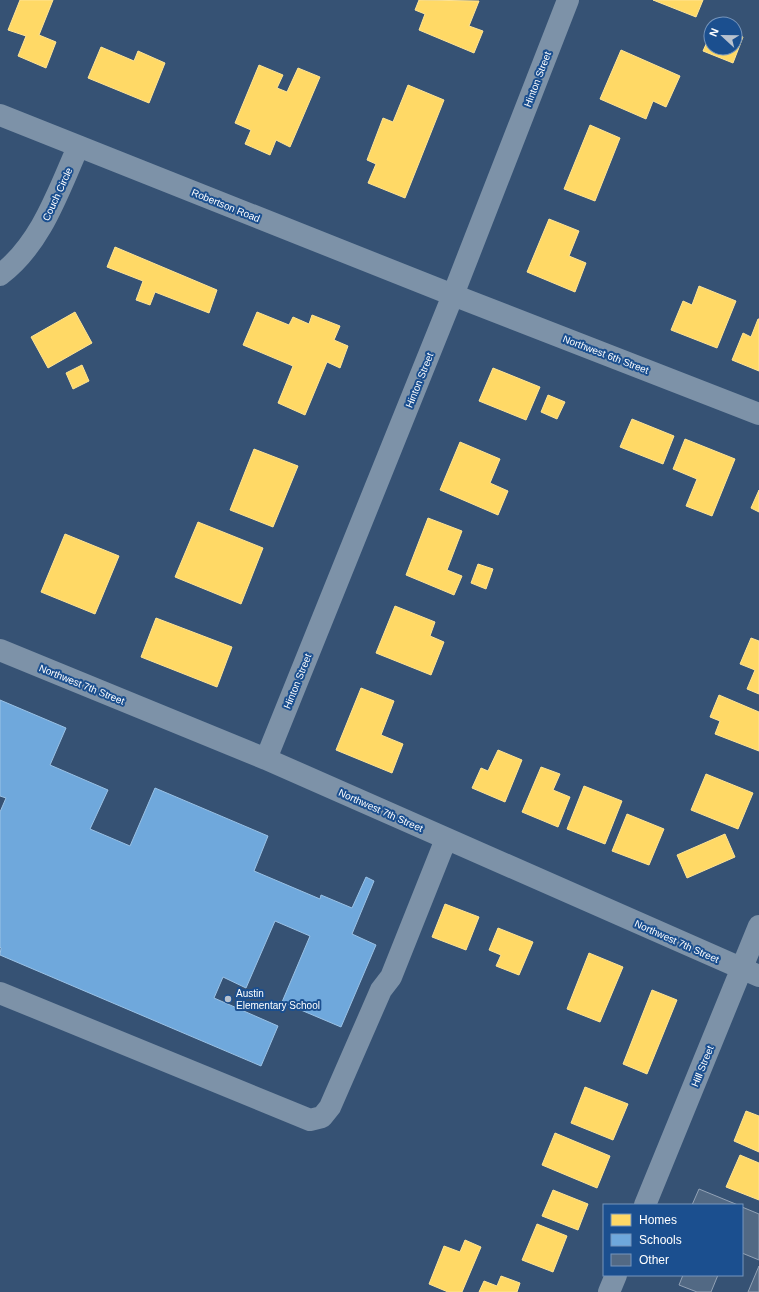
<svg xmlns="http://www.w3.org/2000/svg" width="759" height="1292" font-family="Arial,sans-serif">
<rect width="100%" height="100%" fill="#365274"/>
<!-- homes -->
<path fill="#ffd966" stroke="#ffe494" d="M20 0H53L39 35 56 42 46 68 18 56 26 36 8 30Z
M419 0 479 1 469 26 483 31 474 53 419 30 425 14 415 10Z
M653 0H703L696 17Z
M711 33V48H735V33L743 37 733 63 703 51Z
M101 47 134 61 138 51 165 63 149 103 88 78Z
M621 50 680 76 666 107 653 101 646 119 600 99Z
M259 65 283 75 277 88 287 92 298 68 320 77 290 147 276 140 270 155 245 144 251 130 235 123Z
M408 85 444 100 405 198 368 183 376 164 367 160 383 118 393 122Z
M590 125 620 138 595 201 564 189Z
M549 219 579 231 569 256 586 263 575 292 527 272Z
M115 247 217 290 209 313 155 292 150 305 136 300 143 281 107 267Z
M699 286 736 301 717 348 671 330 683 301 692 305Z
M75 312 92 343 48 368 31 337Z
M257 312 289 325 293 317 309 324 312 315 340 326 334 340 348 346 340 368 327 362 305 415 278 403 293 366 243 345Z
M758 319H759V371L732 360 743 333 751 337Z
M82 365 89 381 73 389 66 373Z
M493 368 540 387 526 420 479 401Z
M548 395 565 402 557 419 541 412Z
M632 419 674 436 663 464 620 447Z
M685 439 735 459 712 516 686 506 697 479 673 469Z
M460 442 500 459 490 483 508 491 498 515 440 490Z
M254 449 298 466 273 527 230 510Z
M759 490V512L751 508Z
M428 518 462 531 447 570 462 576 454 595 406 575Z
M198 522 263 548 241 604 175 577Z
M65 534 119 556 95 614 41 592Z
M478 564 493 569 486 589 471 583Z
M395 606 435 622 430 636 444 642 431 675 376 653Z
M156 618 232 647 217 687 141 657Z
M751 638 759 641V694L747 689 755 670 740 664Z
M361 688 394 701 381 735 403 744 392 773 336 750Z
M719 695 759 712V751L715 734 720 721 710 717Z
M498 750 522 760 505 802 472 788 481 768 488 771Z
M541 767 560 774 553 790 570 797 558 827 522 812Z
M706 774 753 793 738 829 691 810Z
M584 786 622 801 605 844 567 829Z
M627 814 664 829 649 865 612 851Z
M725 834 735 857 687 878 677 855Z
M445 904 479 917 466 950 432 937Z
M498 928 533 942 519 975 496 966 501 955 489 950Z
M589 953 623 967 600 1022 567 1009Z
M652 990 677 1000 647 1074 623 1064Z
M585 1087 628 1104 613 1140 571 1123Z
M746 1111 759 1116V1152L734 1141Z
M555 1133 610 1156 597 1188 542 1165Z
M740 1155 759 1163V1200L726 1187Z
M553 1190 588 1204 578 1230 542 1216Z
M537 1224 567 1236 553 1272 522 1260Z
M465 1240 481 1247 462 1292H448L429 1284 444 1246 460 1252Z
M501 1276 520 1283 517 1292H479L484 1281 497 1286Z"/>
<!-- schools -->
<path fill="#6fa8dc" stroke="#9ac2e6" d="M0 700 66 728 50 765 108 790 90 829 130 846 155 788 268 836 254 871 320 899 321 895 352 908 366 877 374 881 352 934 376 945 341 1027 282 1002 310 936 275 921 246 988 223 977 214 998 278 1026 261 1066 0 955 1 948 0 947V812L6 798 0 796Z"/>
<!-- building -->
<path fill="#526984" stroke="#92a2b6" d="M699 1189 738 1205H692Z
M742 1207 759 1214V1260L742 1253Z
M759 1266V1292H748Z
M683 1275H718L711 1292H697L679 1285Z"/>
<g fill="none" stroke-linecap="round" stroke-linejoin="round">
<!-- minor -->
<path stroke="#7d92a8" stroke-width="22" d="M0 115 453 295 759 414
M0 275C41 244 58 192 78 147
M0 650 266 759 759 976
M266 759 453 295 568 0
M0 993 310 1120 322 1117 330 1107 381 990 391 977 446 839
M645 1205 759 926
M609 1292 616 1275"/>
</g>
<!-- markers -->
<circle fill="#b9c2ce" stroke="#1b4f8f" stroke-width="1.5" cx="228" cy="999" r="4"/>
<g text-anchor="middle" stroke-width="4" stroke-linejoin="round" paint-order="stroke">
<!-- street labels -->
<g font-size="10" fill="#fff" stroke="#1b4f8f">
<text transform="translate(537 79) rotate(-69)" y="4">Hinton Street</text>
<text transform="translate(57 194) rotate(-65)" y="4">Couch Circle</text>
<text transform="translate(226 205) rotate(22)" y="4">Robertson Road</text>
<text transform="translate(606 354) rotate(21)" y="4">Northwest 6th Street</text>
<text transform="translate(419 380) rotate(-68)" y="4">Hinton Street</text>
<text transform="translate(297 681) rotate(-68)" y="4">Hinton Street</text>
<text transform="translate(82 684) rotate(22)" y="4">Northwest 7th Street</text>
<text transform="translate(381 810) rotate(24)" y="4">Northwest 7th Street</text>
<text transform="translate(677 941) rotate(24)" y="4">Northwest 7th Street</text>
<text transform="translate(702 1066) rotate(-68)" y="4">Hill Street</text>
</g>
<!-- poi labels -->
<g font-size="10" fill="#fff" stroke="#1b4f8f" text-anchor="start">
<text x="236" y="997">Austin<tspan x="236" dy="12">Elementary School</tspan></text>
</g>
</g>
<!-- legend -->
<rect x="603" y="1204" width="140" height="72" fill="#1b4f8f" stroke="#7695bc"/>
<rect x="611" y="1214" width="20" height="12" fill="#ffd966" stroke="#7695bc"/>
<text x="639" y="1224" font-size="12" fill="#ffffff">Homes</text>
<rect x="611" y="1234" width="20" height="12" fill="#6fa8dc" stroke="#7695bc"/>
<text x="639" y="1244" font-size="12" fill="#ffffff">Schools</text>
<rect x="611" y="1254" width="20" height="12" fill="#526984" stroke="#7695bc"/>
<text x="639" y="1264" font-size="12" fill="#ffffff">Other</text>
<!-- north arrow -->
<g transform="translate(723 36) rotate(292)"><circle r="19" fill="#1b4f8f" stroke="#7695bc"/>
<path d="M0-3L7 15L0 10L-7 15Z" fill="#b9c2ce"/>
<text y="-6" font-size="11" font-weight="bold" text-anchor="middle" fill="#ffffff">N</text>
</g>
</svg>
